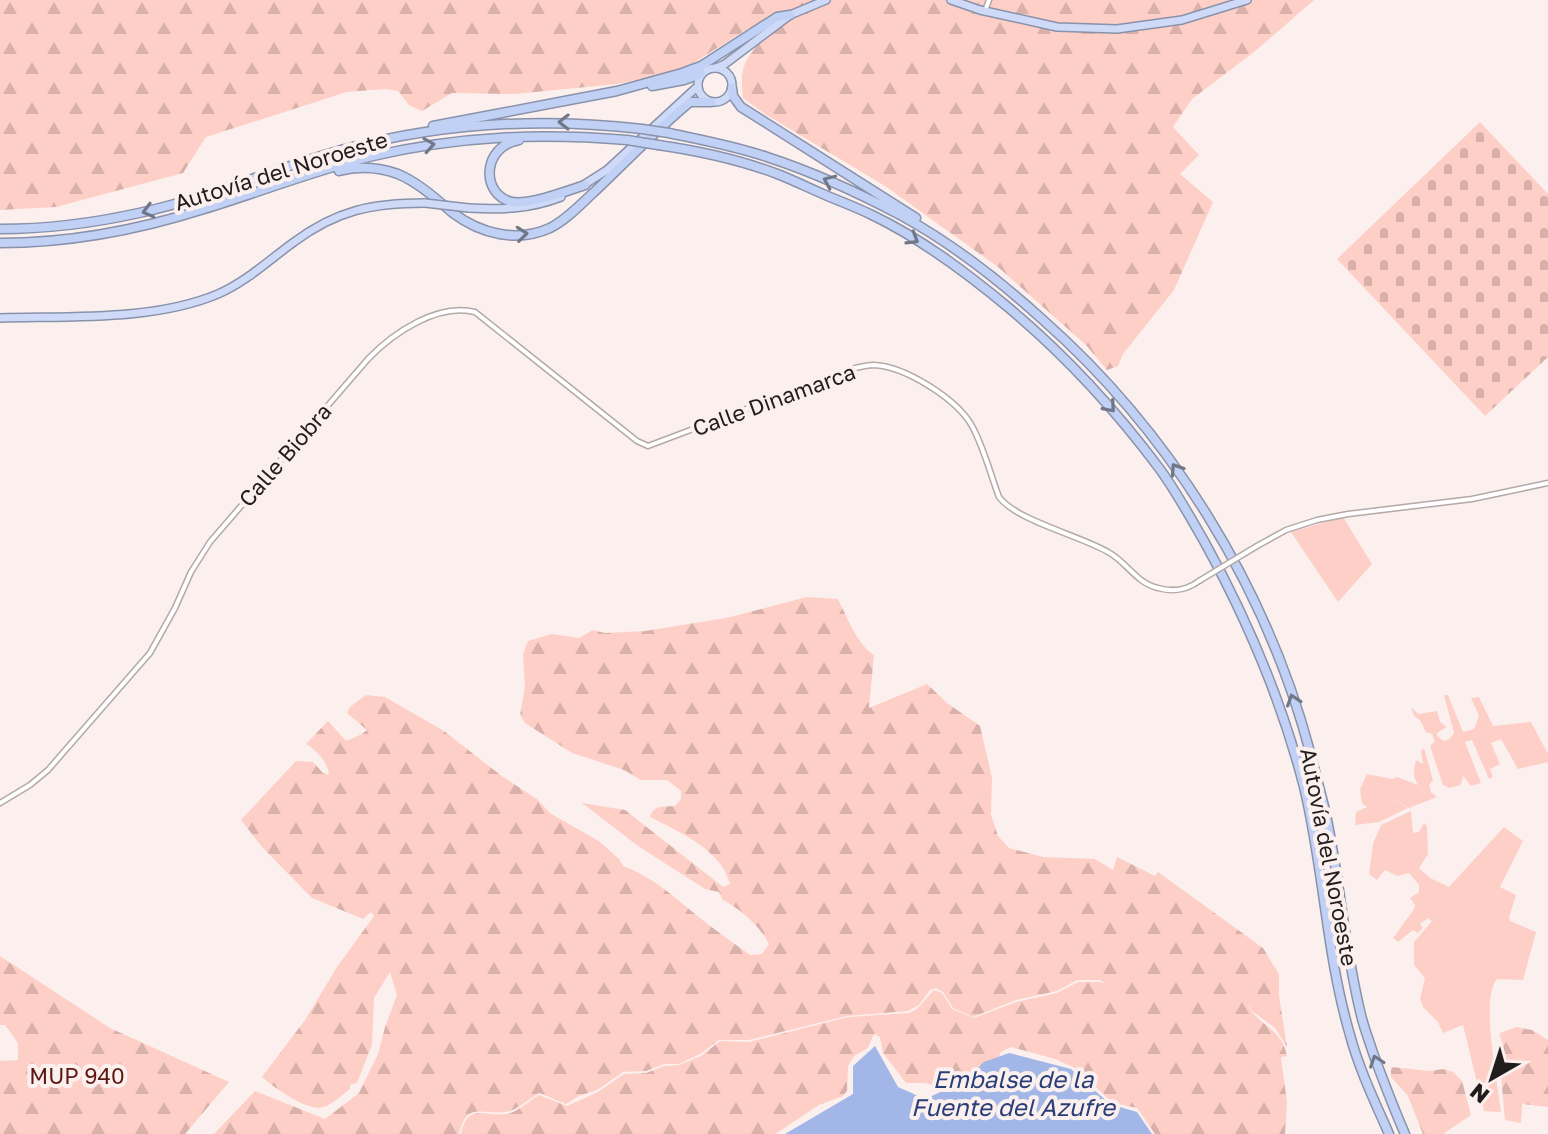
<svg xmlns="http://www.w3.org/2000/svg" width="1548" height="1134" font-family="'Golos Text',sans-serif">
<defs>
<pattern id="forest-firs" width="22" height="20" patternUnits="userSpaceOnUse" patternTransform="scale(2)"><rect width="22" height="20" fill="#fecfc7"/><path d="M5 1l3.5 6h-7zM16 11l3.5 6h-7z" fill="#d9b1aa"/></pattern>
<pattern id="cemetery-stones" width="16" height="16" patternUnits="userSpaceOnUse" patternTransform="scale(2)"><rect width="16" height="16" fill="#fecfc7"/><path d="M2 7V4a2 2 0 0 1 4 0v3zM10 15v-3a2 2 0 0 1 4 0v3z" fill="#d9b1aa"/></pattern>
</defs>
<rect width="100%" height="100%" fill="#fbf0ee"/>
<!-- green -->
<path fill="#fecfc7" d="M1343 517 1372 564 1338 602 1291 532Z
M1444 695H1448L1463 732 1474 729 1479 716 1471 698 1479 697 1493 726 1531 722 1548 754V762L1518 769 1501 739 1491 743 1500 764 1490 769 1493 777 1489 779 1472 740 1465 742 1481 783 1471 786 1463 776 1461 785 1449 788 1443 785 1430 746 1435 741 1432 734 1426 732 1420 720 1414 716 1411 707 1418 714 1437 711 1440 722 1447 727 1437 733V736L1444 741 1449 739 1454 733Z
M1424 748 1433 780 1429 785 1431 792 1437 797 1409 808 1384 794 1408 808 1379 822 1355 825 1356 812 1367 807 1362 803 1360 789 1367 774 1392 779 1397 777 1418 785C1413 777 1413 770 1416 760L1423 764 1421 751Z
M1411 811 1413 833 1419 832 1424 823 1427 826 1428 854 1419 868 1430 878 1449 887 1504 827 1523 841 1500 887 1516 895 1509 917 1510 921 1536 932 1523 980 1497 979C1480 997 1498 1085 1501 1112L1484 1111 1463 1025 1443 1033 1438 1022 1423 1007 1420 999 1425 978 1414 965V942L1434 919 1431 921 1428 918 1420 924 1423 928 1418 933 1413 930 1398 942 1393 938 1414 909 1415 905 1410 898 1419 892V885L1409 873 1398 876 1385 870 1377 880 1369 874 1373 844 1381 825Z"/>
<!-- forest -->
<path fill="url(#forest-firs)" d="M0 0H1314L1254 52 1192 99 1173 127 1199 155 1180 174 1213 202 1174 290 1123 354 1118 366 1107 370 1086 345 998 267 885 186 765 114 743 98C740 71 742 63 760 42L749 28 695 62 665 74 617 84 515 94 452 93 422 111 409 105 398 91 384 89 347 92 206 137 183 173 56 207 0 210Z
M807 597 838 599C846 615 858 646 874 655L869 708 927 684 947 703 980 726 992 778 991 815 998 836 1009 848 1043 857 1095 859 1113 870 1117 857 1155 876 1158 872 1263 948 1279 974V995L1287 1047 1275 1028 1252 1011 1246 1003C1257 1025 1282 1028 1287 1056L1281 1057 1287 1102 1285 1134H1155L1137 1108 1113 1103 1075 1068 1055 1059 1011 1047 1001 1052 991 1072 979 1065 973 1079 949 1089 925 1083H906L883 1053 880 1037 874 1034 868 1048 854 1056 848 1066 847 1091 843 1096 819 1105 775 1134H461C468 1102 484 1117 506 1114 517 1113 530 1100 539 1095L567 1106 598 1092 624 1074 646 1073 664 1066 679 1065 701 1056 720 1041 749 1042 848 1017 909 1013 917 1009 934 990 942 993 952 1009 974 1018 1016 1002 1057 993 1078 982H1100L1105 983 1100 980H1077L1057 991 1016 1000 973 1017 953 1008 943 992 936 988 930 990 919 1005 908 1011 847 1016 749 1040H719L700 1054 679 1064H664L646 1071 623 1072 597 1090 579 1096 566 1104 539 1093C529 1099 516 1111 505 1112 481 1115 467 1101 459 1134H214L255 1091 325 1119 359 1093 378 1054 385 1027 397 995 390 972 374 998 372 1045 357 1083 350 1085V1089C342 1095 332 1105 323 1107 307 1112 274 1087 262 1077L305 1020 337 967 374 916 371 912 363 919 312 898 262 847 241 820 296 761 313 762 323 773 329 775C329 764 316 749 306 744L328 721 346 741 362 734 367 730 347 713 350 707 366 695 385 697 444 731 503 777 537 799 551 814 599 841 619 859 623 866C655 878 674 897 700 918 716 931 734 943 750 955L762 954 769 944C762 928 738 907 723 900L719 892 705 889 638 846 582 803 625 810 723 887 730 884C721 849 679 832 650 817 654 804 663 807 675 806L681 799V791L667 780H641L624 770 572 753 525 723 520 715 525 687 523 654 528 641 552 634 579 638 593 630 605 633 645 631 726 618Z
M0 956 110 1028 229 1082 185 1134H0V1061L18 1060V1043L5 1025H0Z
M1517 1027 1532 1030 1548 1040V1107L1522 1104 1521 1123 1505 1120 1498 1043 1500 1033Z
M1391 1067 1430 1071 1444 1069 1453 1072 1462 1081 1471 1115 1443 1134H1423L1408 1096 1391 1077Z"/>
<!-- cemetery -->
<path fill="url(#cemetery-stones)" d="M1480 122 1548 194V357L1485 416 1337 259Z"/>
<!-- water -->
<path fill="#a2b7e7" d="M875 1046 898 1087 925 1099 960 1083 984 1062 1009 1053 1071 1069 1110 1104 1137 1112 1152 1134H785L853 1094V1066Z"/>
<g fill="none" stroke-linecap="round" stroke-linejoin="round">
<defs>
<path id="minor" d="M985 11 989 0
M1257 546 1286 530 1317 520 1348 514 1472 499 1548 483
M0 803 30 785 48 770 150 653 175 608 191 572 210 542 368 359C393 333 437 303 475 312L637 441 648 446 855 368C861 367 867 365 873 365 905 366 957 399 972 426 984 448 990 473 999 497 1017 521 1079 535 1108 552 1127 562 1136 583 1158 588 1172 592 1187 590 1199 581"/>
<path id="trunk" d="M951 0 980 10 1057 27 1117 29 1182 20 1247 0
M698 85a17 17 0 1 1 34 0a17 17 0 1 1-34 0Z
M716 68 725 64 790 15 826 0
M582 186 607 170 697 87
M469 208C501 210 530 209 561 197
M0 318C69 316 154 321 218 294 246 282 269 260 294 242 337 210 373 203 425 203"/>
<path id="motorway" d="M652 86 684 80 701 74
M732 88 733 96 741 107 916 218
M433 126 617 91 682 73 701 66 777 17 790 15
M669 133C702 140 735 146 767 157 813 172 859 193 902 216 953 244 999 280 1042 319 1170 432 1266 586 1310 752 1315 771 1320 790 1325 810 1340 878 1344 947 1361 1015 1364 1028 1369 1040 1373 1053 1383 1080 1393 1107 1405 1134
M519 140C481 147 481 195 512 202 530 205 567 191 585 185
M658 145C700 151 741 160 780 175 795 181 809 188 823 194 839 201 856 207 872 215 922 239 967 273 1009 308 1065 355 1115 409 1159 468 1176 491 1190 517 1204 541 1247 619 1282 701 1304 787 1324 869 1326 954 1350 1035 1359 1069 1375 1102 1389 1134
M339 171C358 166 379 167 398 174 419 183 436 199 453 213 481 234 517 243 550 228 566 220 580 205 593 193 625 163 656 130 690 102H711
M0 229C46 229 94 223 139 213 208 198 273 169 341 150 440 123 540 117 642 129
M0 243C69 243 138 230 204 209 260 192 315 170 373 156 460 136 538 133 627 140"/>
</defs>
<!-- minor casing -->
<use href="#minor" stroke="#b3a9a7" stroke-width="7"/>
<!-- trunk casing -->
<use href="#trunk" stroke="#8992aa" stroke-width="10"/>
<!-- motorway casing -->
<use href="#motorway" stroke="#8992aa" stroke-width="11"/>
<!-- minor -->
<use href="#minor" stroke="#fff" stroke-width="4"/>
<!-- trunk -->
<use href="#trunk" stroke="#cedaf8" stroke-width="7"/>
<!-- motorway -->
<use href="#motorway" stroke="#c1d1f6" stroke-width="8"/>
<defs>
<path id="minor-bridge" d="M1199 581 1257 546"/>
<path id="trunk-bridge" d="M425 203 469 208"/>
<path id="motorway-bridge" d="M642 129 669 133
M627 140 658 145"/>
</defs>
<!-- minor-bridge casing -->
<use href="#minor-bridge" stroke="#b3a9a7" stroke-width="7" stroke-linecap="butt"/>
<!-- trunk-bridge casing -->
<use href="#trunk-bridge" stroke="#8992aa" stroke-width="10" stroke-linecap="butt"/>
<!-- motorway-bridge casing -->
<use href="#motorway-bridge" stroke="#8992aa" stroke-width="11" stroke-linecap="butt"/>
<!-- minor-bridge -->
<use href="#minor-bridge" stroke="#fff" stroke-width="4"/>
<!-- trunk-bridge -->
<use href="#trunk-bridge" stroke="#cedaf8" stroke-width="7"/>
<!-- motorway-bridge -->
<use href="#motorway-bridge" stroke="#c1d1f6" stroke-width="8"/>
</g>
<!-- one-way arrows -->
<defs><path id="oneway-chevron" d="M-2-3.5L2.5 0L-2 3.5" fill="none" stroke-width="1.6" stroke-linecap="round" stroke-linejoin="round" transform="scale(2)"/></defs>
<g stroke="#707789">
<use href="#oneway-chevron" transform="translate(564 122) rotate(-179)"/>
<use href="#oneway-chevron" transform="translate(429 145) rotate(-9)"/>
<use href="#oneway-chevron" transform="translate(829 181) rotate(-156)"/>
<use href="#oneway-chevron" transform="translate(148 211) rotate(165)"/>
<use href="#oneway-chevron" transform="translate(522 234) rotate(-6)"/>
<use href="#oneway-chevron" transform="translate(913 239) rotate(31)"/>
<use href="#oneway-chevron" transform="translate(1110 407) rotate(49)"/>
<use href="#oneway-chevron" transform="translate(1176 469) rotate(-124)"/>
<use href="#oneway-chevron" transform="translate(1293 700) rotate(-108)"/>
<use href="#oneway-chevron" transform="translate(1376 1061) rotate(-109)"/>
</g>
<g text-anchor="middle" stroke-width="8" stroke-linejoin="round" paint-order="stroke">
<!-- street labels -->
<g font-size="22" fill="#201d1c" stroke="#fbf0ee">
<text transform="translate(281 171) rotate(-17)" y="8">Autovía del Noroeste</text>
<text transform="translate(774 400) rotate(-20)" y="8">Calle Dinamarca</text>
<text transform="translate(285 455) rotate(-49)" y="8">Calle Biobra</text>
<text transform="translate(1329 857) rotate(79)" y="8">Autovía del Noroeste</text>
</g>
<!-- park labels -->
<g font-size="22" fill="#5d1710" stroke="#fbf0ee">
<text x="77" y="1084">MUP 940</text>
</g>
<!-- water labels -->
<g font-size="24" font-style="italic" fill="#293e78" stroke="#fbf0ee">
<text x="1013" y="1088">Embalse de la<tspan x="1013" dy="28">Fuente del Azufre</tspan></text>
</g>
</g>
<!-- north arrow -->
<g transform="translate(1492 1078) rotate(219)" stroke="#fbf0ee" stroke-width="6" paint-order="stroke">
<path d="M0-6L14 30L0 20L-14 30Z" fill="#201d1c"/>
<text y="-12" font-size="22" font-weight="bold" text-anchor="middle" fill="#201d1c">N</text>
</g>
</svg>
